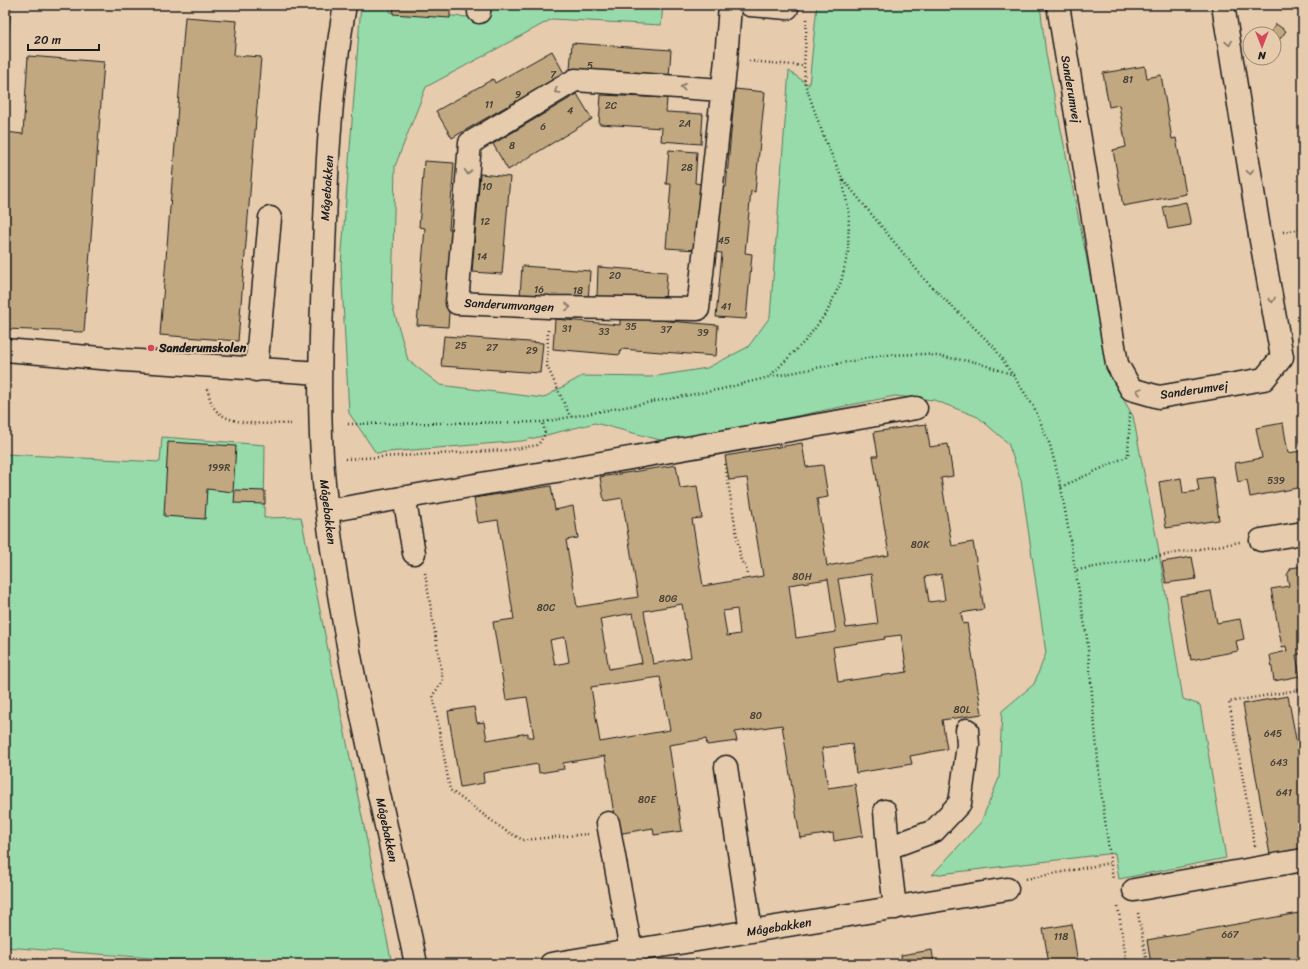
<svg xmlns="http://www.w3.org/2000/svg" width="1308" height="969" font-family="Sriracha,sans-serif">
<rect width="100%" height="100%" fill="#e6cbad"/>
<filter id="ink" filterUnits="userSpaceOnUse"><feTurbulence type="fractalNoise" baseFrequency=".025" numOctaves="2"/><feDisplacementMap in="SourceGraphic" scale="8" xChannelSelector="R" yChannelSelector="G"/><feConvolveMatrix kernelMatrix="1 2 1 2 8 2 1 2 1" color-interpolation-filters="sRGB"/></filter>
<g filter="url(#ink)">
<!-- green -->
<path fill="#96dba9" stroke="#597c62" d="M361 5H390V12L484 18 486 5H663L661 25 552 19 426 87 395 166 392 304 408 360 440 385 543 398 582 376 651 377 707 368 748 347 770 317 789 71 809 85 817 5H1040L1046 54 1110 376 1133 416 1158 546 1183 699 1200 705 1226 858 1119 879 1115 853 932 875 981 822 999 778 1002 711 1034 684 1046 653 1021 480 1008 443 978 417 934 400 895 396 668 442 595 423 522 441 376 453 349 413 341 265Z
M162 437 265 445 264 518 301 517 392 964H231L5 947V454L160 462Z"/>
<!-- building -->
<path fill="#c1a880" stroke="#1c1c1c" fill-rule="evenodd" d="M5 5H11L8 44H5Z
M76 5H104V9Z
M394 5H470V10L450 9V18L393 14Z
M185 17 237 21 234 55 261 57 238 341 160 335Z
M1276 24 1286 31 1280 39 1270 33Z
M572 43 671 50 669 77 570 70Z
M552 51 566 77 509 110 507 106 452 138 436 111 493 79 495 83Z
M28 56 104 62 84 332 5 329V132L23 134Z
M1145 66 1147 78 1161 75 1172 139 1176 138 1186 194 1123 206 1113 150 1126 147 1119 105 1109 107 1103 73Z
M735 89 765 92 755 192 751 191 745 253 752 254 746 319 716 317 722 253 713 252 720 186 726 187Z
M577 94 592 119 508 170 493 144Z
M601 95 667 98 666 112 703 114 701 144 661 141 662 128 599 124Z
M669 150 697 152 695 183 702 184 696 250 666 248 671 184H666Z
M424 161 454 163 449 229 455 230 448 327 417 325 425 228 419 227Z
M480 174 510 177 502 274 472 272Z
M1186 202 1191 225 1168 229 1163 207Z
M522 266 590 271 588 302 520 297Z
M598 267 667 272 665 300 597 297Z
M620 317 718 325 716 356 621 349 620 355 553 349 555 319 620 325Z
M444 336 543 343 540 373 441 366Z
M1283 423 1288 453 1301 451 1303 463V487L1250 497 1247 480 1238 482 1235 463 1262 458 1256 428Z
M926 424 930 447 948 444 953 476 941 478 952 546 973 542 984 609 961 613 963 624 967 623 982 714 942 720 947 749 910 756 912 764 856 773 852 744 822 748 828 788 855 784 863 836 834 841 833 833 800 838 782 725 735 732 737 741 707 745 706 739 669 745 682 831 654 835 653 828 617 834 605 756 563 763 564 769 539 773 538 764 483 773 484 783 460 787 448 711 474 707 477 723 484 722 487 740 528 733V737H534L527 697 506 700 493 622 514 619 498 520 478 523 474 498 551 486 555 510 573 506 578 538 566 540 577 607 638 597 622 498 604 501 600 477 676 465 680 488 697 486 702 518 692 519 703 586 763 576 747 478 729 480 725 456 802 443 806 467 823 465 828 497 817 499 827 566 889 555 873 456H878L874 432ZM871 574 878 624 846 628 838 579ZM941 574 945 600 929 602 925 577ZM828 579 836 632 796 638 789 585ZM682 604 691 657 653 664 644 611ZM737 609 740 634 727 636 723 611ZM633 613 642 663 609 669 600 619ZM901 635 907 672 838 682 833 647 885 639 884 637ZM565 637 569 662 555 665 550 640ZM660 677 670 730 600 742 591 687Z
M168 442 236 446 233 492 207 489 205 519 164 516Z
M1213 477 1219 520 1166 528 1159 482 1181 478 1183 493 1199 491 1197 479Z
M235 490 265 491V504L234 503Z
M1192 557 1196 579 1166 583 1162 562Z
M1303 566V653L1296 655 1300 676 1274 681 1270 655 1287 651 1286 646 1282 647 1271 589 1289 586 1287 575 1291 568Z
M1211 591 1217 623 1240 619 1244 639 1236 641 1238 651 1191 660 1180 596Z
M1288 696 1303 777V849L1270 855 1243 704Z
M1299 913 1303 938V962L1292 964H1151L1147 940Z
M1072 924 1078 964H1049L1043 929Z
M932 950 934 964H902L901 955Z
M1106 960V964H1083Z"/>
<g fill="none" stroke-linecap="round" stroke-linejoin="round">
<defs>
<path id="minor" d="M345 5C329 94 326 186 323 277 320 354 317 433 327 510 345 663 385 813 416 964
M750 5 787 8
M1058 5 1117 364 1131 389 1159 397 1264 379 1282 357 1260 235 1223 5
M479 12 480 5
M722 90 575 80 470 143 457 303 549 307 698 309 726 60 730 5
M5 350 124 360 320 373
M256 370 270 218
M404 497 414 553
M327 511 916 408
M1261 540 1303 533
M726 767 751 931
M885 811 888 848
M608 823 631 951
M1134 890 1303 860
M895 908 888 848 934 831 960 803 968 745 967 730
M551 964 1007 889"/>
</defs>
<!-- minor casing -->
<use href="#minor" stroke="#1c1c1c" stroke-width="25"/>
<!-- path -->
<path stroke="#1c1c1c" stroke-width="2.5" stroke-dasharray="1 3" stroke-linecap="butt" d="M807 19 804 66 805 84 825 140 842 178 925 280 994 347 1034 407 1050 445 1061 487 1087 638 1100 783 1113 880
M749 61 804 66
M1283 232 1303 229
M548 330 547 366 570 416
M770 377 883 355 924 354 975 362 1014 375
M207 389C209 394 210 401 213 406 225 428 270 423 292 424
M348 424 543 422 722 389 769 377 806 340 827 312 841 282 848 252 849 213 842 178
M345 459 508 450 538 445 545 434 543 422
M725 464 741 561 746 567 747 575
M1061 487 1128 456 1130 412
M1077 570 1240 542
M425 573 443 681 433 695 450 790 506 831 523 840 588 834
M1255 846 1229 702 1303 689
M1026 879 1110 863
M1118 907 1127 964
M1138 913 1147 964
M5 957 85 964
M31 960 32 964"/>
<!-- minor -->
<use href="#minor" stroke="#e6cbad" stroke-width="22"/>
</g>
<!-- one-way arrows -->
<defs><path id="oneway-chevron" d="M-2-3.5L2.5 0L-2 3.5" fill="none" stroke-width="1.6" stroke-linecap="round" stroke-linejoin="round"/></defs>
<g stroke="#817464">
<use href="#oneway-chevron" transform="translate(1229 43) rotate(81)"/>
<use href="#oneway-chevron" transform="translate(683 87) rotate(-176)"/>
<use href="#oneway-chevron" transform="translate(557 91) rotate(149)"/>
<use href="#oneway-chevron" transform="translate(468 172) rotate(95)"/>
<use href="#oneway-chevron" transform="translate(1250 172) rotate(81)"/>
<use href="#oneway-chevron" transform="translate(1272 300) rotate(80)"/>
<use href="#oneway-chevron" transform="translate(568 307) rotate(1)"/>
<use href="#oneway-chevron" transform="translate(1139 391) rotate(-165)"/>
</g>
</g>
<!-- markers -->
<circle fill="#d1495b" stroke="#e6cbad" stroke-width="1.5" cx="151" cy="348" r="4"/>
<g text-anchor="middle" stroke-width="4" stroke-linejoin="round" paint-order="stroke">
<!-- number labels -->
<g font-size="10" fill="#453f35">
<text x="590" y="69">5</text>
<text x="553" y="78">7</text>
<text x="1128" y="83">81</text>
<text x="518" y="98">9</text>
<text x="489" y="108">11</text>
<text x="611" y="109">2C</text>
<text x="570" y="114">4</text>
<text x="685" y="127">2A</text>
<text x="543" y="130">6</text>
<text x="512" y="149">8</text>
<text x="687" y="171">28</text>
<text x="487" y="190">10</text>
<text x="485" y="225">12</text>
<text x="724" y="244">45</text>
<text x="482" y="260">14</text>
<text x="615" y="279">20</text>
<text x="539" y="293">16</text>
<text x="578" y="294">18</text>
<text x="726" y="310">41</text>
<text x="631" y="330">35</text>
<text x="567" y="332">31</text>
<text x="666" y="333">37</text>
<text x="604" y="335">33</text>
<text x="703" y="336">39</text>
<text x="461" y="349">25</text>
<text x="492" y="351">27</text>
<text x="532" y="354">29</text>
<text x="219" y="471">199R</text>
<text x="1276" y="484">539</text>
<text x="920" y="548">80K</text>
<text x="802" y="580">80H</text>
<text x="668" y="602">80G</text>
<text x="546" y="611">80C</text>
<text x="962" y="713">80L</text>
<text x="756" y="719">80</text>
<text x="1273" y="737">645</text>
<text x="1279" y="766">643</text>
<text x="1284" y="796">641</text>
<text x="647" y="803">80E</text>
<text x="1230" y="938">667</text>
<text x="1061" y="940">118</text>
</g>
<!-- street labels -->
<g font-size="12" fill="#1c1c1c" stroke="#e6cbad">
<text transform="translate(1071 89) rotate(80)" y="4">Sanderumvej</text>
<text transform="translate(327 188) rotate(-86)" y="4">Mågebakken</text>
<text transform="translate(509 305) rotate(3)" y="4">Sanderumvangen</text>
<text transform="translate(1194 390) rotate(-8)" y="4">Sanderumvej</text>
<text transform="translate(328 512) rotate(83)" y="4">Mågebakken</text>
<text transform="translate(387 830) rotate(78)" y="4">Mågebakken</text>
<text transform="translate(779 927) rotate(-9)" y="4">Mågebakken</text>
</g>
<!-- poi labels -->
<g font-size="12" font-weight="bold" fill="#1c1c1c" stroke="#e6cbad" text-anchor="start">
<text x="159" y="352">Sanderumskolen</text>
</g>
</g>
<!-- margin -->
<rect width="1308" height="969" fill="none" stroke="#e6cbad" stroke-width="20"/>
<rect x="10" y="10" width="1288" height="949" fill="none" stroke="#1c1c1c" stroke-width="1.5" filter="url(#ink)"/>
<!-- north arrow -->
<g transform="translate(1262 46) rotate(180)"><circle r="19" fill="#e6cbad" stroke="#958573"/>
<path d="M0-3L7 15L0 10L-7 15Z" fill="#d1495b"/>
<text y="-6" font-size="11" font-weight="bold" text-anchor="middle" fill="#1c1c1c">N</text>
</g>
<!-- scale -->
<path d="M28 44v6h71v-6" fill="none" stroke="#1c1c1c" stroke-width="2"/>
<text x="34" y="44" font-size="12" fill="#1c1c1c" stroke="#e6cbad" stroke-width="3" paint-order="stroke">20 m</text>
</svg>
